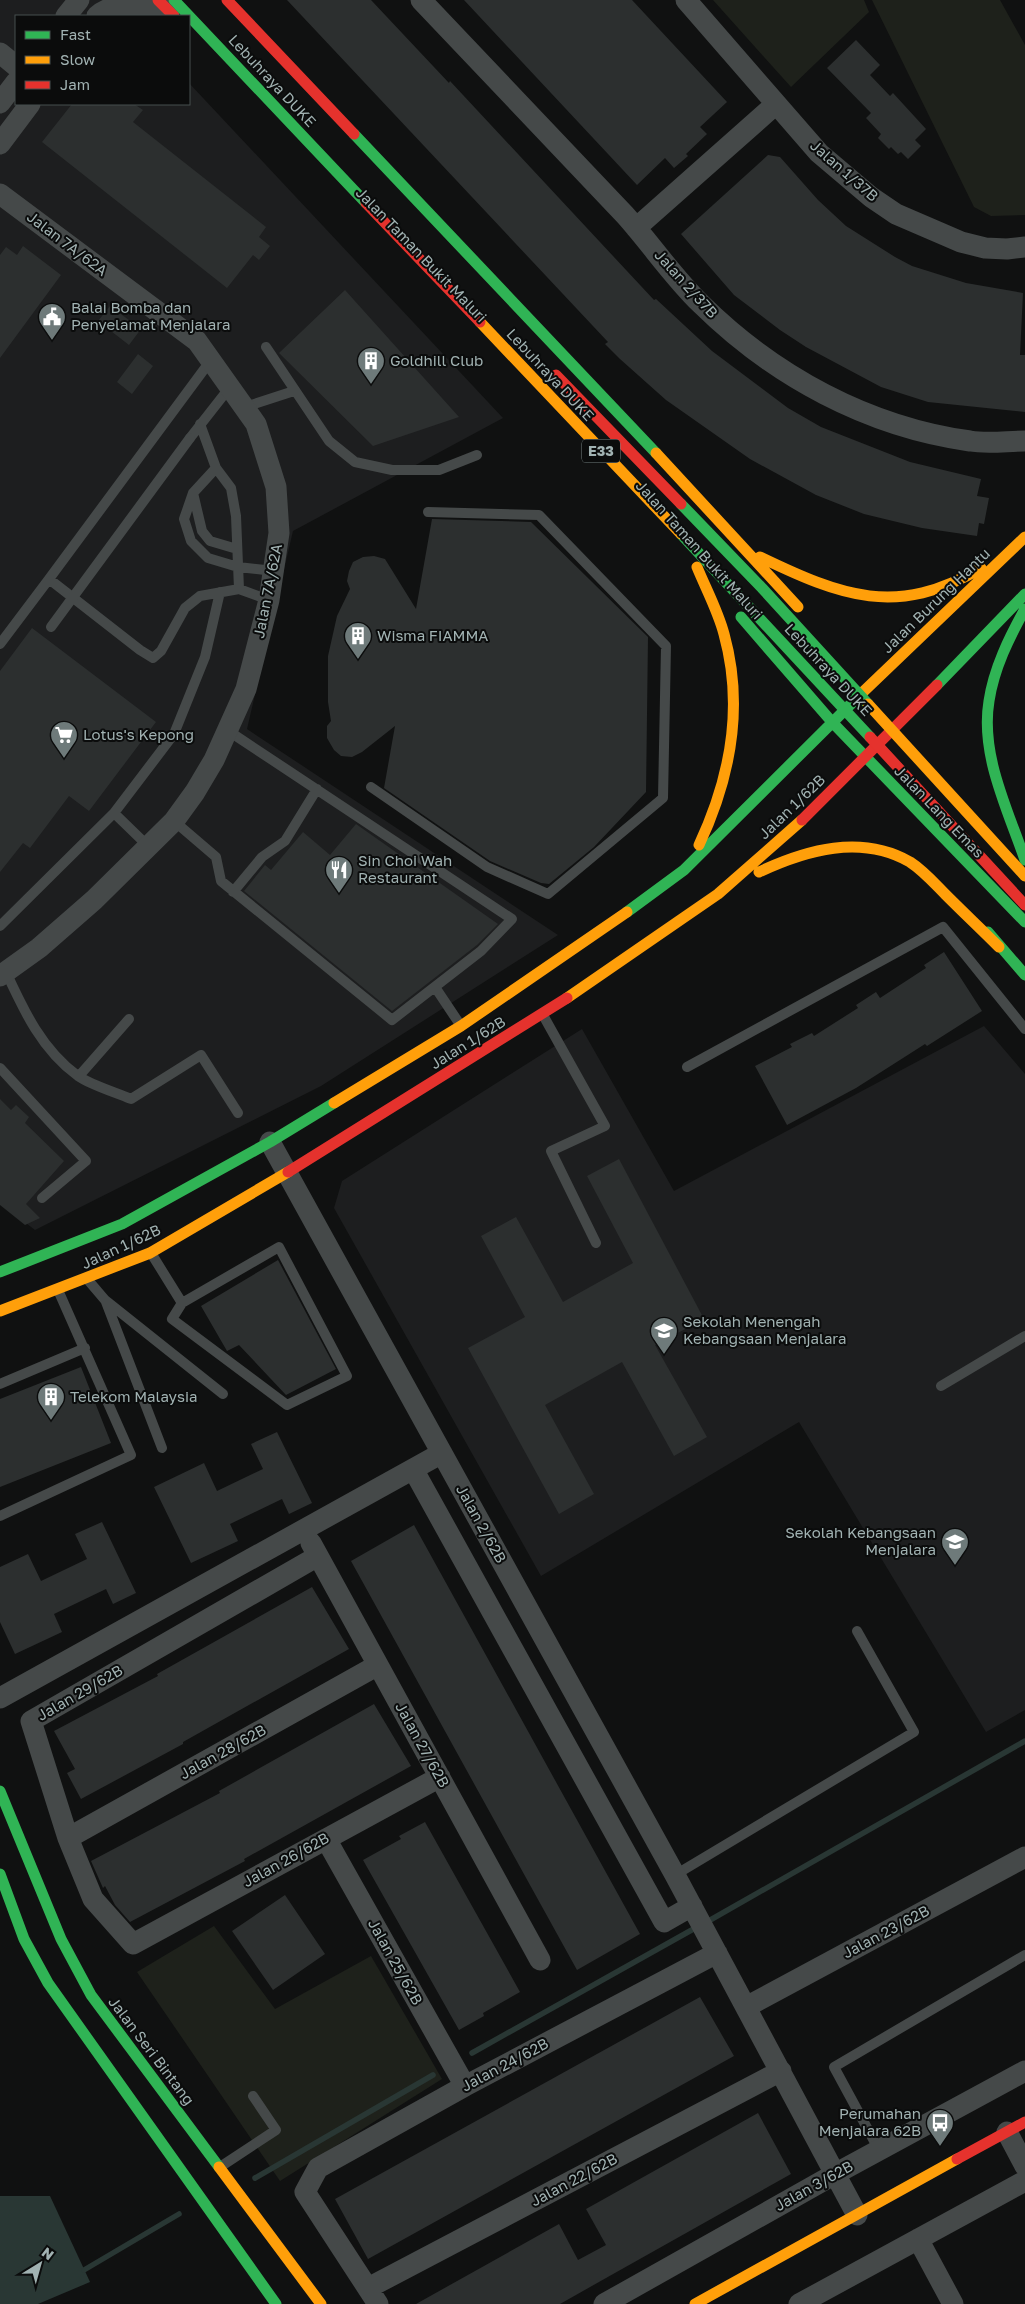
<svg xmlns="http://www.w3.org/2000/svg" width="1025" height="2304" font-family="'Golos Text',sans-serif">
<rect width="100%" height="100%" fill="#101111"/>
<!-- built -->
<path fill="#1d1e1f" d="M0 0H111L126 16H16V104H189V83L503 418 293 531 247 729 558 935 321 1086 35 1230 0 1203Z
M984 1026 1025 1074V1710L986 1732 799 1422 541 1576 334 1208 342 1181 582 1029 674 1191Z"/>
<!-- green -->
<path fill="#1e211b" d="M713 0H864L869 12 791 87Z
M872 0H1000L1025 45V215L991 216 974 207Z
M214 1926 275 2009 371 1956 442 2079 280 2181 137 1972Z"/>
<!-- water -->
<path fill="#293734" d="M0 2196H50L90 2282 38 2304H0Z"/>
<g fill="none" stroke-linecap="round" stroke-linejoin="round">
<!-- stream -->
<path stroke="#293734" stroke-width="5.5" d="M705 1923 1025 1741
M472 2053 697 1927
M255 2178 433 2075
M84 2270 179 2214"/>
</g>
<!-- building -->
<path fill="#2c2f2f" d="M287 0H371L449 83 450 81 463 95 654 300 656 299 712 351 788 408 821 427 910 462 981 479 977 496 989 498 984 524 979 523 977 536 922 528 864 514 816 495 750 459 666 400 620 359 605 344 608 342Z
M464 0H632L727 102 700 127 707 134 686 154 688 156 674 168 665 158 637 185Z
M856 40 880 65 870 75 890 96 893 93 926 129 915 140 921 146 908 159 901 152 898 154 891 147 889 149 878 138 881 134 866 118 871 113 827 68Z
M72 104H134L143 110 133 122 266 227 259 237 270 246 259 260 253 255 227 288 42 142Z
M768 155 780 157 818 200 846 226 895 257 912 266 966 283 1023 293 1020 355H1025V412L928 402 881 387 806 347 780 330 734 295 681 234Z
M23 246 61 275 0 358V255L6 247 17 255Z
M345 290 459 417 373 446 279 353Z
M110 306 141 329 129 345 98 321Z
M138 354 153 366 132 394 117 382Z
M432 519 531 522 648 637 646 792 594 847 549 884 541 883 490 861 384 788 395 726 362 752 352 757 341 756 334 750 327 738V726L331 721 328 702V656L337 616 350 589 347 581 349 571 353 562 363 557 374 556 385 559 416 609Z
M32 628 156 722 89 811 69 796 30 848 23 843 0 872V671Z
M356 824 498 924 477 945 392 1011 244 891 265 865 271 870 303 832 330 855Z
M944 952 982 1011 927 1046 925 1044 856 1088 787 1125 755 1066 792 1047 790 1044 812 1033 814 1036 858 1008 856 1005 876 992 880 998 926 968 924 965Z
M0 1099 11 1110 16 1105 29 1117 25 1123 64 1161 26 1204 40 1218 25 1225 0 1205Z
M619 1159 704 1319 655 1345 707 1437 674 1456 622 1362 545 1405 594 1494 559 1514 468 1348 525 1317 481 1236 516 1217 563 1302 633 1263 587 1176Z
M278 1260 336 1369 286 1395 239 1345 227 1351 201 1306Z
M81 1367 111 1443 0 1487V1399Z
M277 1432 312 1503 289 1514 282 1499 230 1524 238 1541 191 1563 154 1487 204 1463 217 1491 263 1469 251 1444Z
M102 1522 136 1593 113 1604 106 1589 54 1614 62 1632 15 1654 0 1622V1567L28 1554 41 1581 87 1559 75 1534Z
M414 1525 640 1934 577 1970 351 1561Z
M312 1587 349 1649 183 1742V1744L81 1799 67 1773 75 1769 54 1731 158 1676 157 1674Z
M374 1704 411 1766 244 1859 245 1861 130 1922 115 1905 105 1886 103 1888 91 1861 220 1793 219 1791Z
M425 1822 520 1992 483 2013 484 2016 459 2030 363 1860 401 1839 399 1836Z
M285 1895 325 1954 273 1990 232 1931Z
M700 1997 734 2056 368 2259 335 2199Z
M758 2113 791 2174 606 2278 560 2304H416L559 2224 578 2260 606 2245 586 2209Z"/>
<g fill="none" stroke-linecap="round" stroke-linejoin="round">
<!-- lane -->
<path stroke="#454949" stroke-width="10" d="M266 347 329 441 355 462 392 470H439L477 455
M245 407 294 391
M200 424 216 468 193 493 184 519 191 541 208 558 238 567 274 571
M190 438 230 387
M216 468 231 488 236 516 239 589
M193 493 202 531 210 541 237 549
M49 579 211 360
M0 644 49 579 140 650 153 658 161 651 185 608 200 596 239 589 269 600
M371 787 487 867 548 894 663 798 666 646 539 515 428 512
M114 813 149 847
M174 821 216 857 221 881 392 1020 481 951 512 919 227 730
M233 892 262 857 285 841 317 789
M0 926 114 813 174 734 205 657 220 592
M6 972C24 1011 42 1050 78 1076 93 1086 115 1092 131 1099L201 1055 238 1113
M435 987 461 1026
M543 1015 605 1126 551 1151 596 1243
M687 1067 943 927 1025 1029
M0 1068 86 1161 42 1198
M79 1076 129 1019
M151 1253 182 1303 279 1247 347 1376 287 1405 172 1319 182 1303
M88 1280 105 1300 223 1394
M106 1302 162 1448
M0 1384 85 1348
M941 1386 1025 1336
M0 1516 131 1455 58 1290
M675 1875 914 1732 857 1631
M879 2150 834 2067 1025 1955
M220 2167 276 2130 253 2096"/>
<!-- street -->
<path stroke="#454949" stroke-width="21" d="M421 0C489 72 557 144 625 215 651 244 673 277 701 304 774 376 868 427 970 441 988 444 1007 441 1025 441
M686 0 819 153 871 197 896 214 961 242 985 248 1007 249 1025 247
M66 16 79 0
M97 16C114 0 146 6 169 11
M0 53 16 66
M0 103 16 82
M0 144 30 104
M0 194 197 341 256 424 276 487 279 533 269 600 246 689 214 760 195 792 174 821 94 900 39 948 0 976
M636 228 776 104
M270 1142 675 1875 857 2215
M413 1469 664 1922 692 1906
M311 1543 540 1960
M318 1556 31 1721 68 1838 93 1899 133 1944 440 1777
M0 1698 442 1453
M68 1838 378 1665
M326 1839 465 2086
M746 2007 1025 1857
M1007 2132 1025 2166
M918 2239 953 2304
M368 2288 781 2071
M378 2304 305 2192 318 2168 465 2086 717 1953
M604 2304 835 2174 1025 2071
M799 2304 1025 2181"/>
<!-- fast -->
<path stroke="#30b455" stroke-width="11" d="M354 134 656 453
M1025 609C1009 638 994 668 989 701 980 755 1008 810 1025 860
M741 617 832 722 1025 922
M937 685 1025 594
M627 912 684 870 863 692
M988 932 1025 975
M0 1272 122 1224 270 1142 334 1103
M0 1791 61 1939 91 1995 219 2167
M0 1874 24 1939 48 1983 276 2304"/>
<!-- slow -->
<path stroke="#ff9f0a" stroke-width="11" d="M656 453 798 607
M760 557C841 596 897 618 981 568
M697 567C706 589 718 611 724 634 744 706 730 779 699 845
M863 692 1025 537
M759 872C806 850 861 834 910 862 924 871 935 884 947 896 964 913 982 930 999 947
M567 998 718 894 802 820
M334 1103 461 1026 627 912
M0 1311 150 1253 288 1172
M219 2167 321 2304
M695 2304 957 2159"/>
<!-- jam -->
<path stroke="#e5322d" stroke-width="11" d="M158 0 174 16
M227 0 354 134
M802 820 937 685
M288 1172 567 998
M957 2159 1025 2122"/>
<!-- lane-bridge -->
<path stroke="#454949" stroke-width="10" d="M51 627 190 438"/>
<!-- fast-bridge -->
<path stroke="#30b455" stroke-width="11" d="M174 0 366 203
M681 504 762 588 868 704
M681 534 870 737"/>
<!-- slow-bridge -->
<path stroke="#ff9f0a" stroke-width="11" d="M480 322 681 534
M868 704 1025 876"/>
<!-- jam-bridge -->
<path stroke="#e5322d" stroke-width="11" d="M366 203 480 322
M556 375 681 504
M870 737 1025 905"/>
</g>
<!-- icons -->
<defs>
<symbol id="civic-pin" viewBox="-11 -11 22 30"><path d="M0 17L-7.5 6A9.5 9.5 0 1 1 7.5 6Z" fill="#6e7a7a" stroke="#0b0c0c"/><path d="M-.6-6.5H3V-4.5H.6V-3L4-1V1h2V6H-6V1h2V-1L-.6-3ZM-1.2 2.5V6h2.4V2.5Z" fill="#fff"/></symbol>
<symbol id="building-pin" viewBox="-11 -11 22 30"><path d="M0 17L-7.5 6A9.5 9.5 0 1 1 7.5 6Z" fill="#6e7a7a" stroke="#0b0c0c"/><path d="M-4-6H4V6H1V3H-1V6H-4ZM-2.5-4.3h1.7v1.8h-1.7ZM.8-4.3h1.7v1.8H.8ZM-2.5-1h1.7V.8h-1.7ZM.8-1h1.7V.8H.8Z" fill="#fff"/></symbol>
<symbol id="supermarket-pin" viewBox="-11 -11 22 30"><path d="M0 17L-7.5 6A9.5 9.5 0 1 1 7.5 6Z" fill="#6e7a7a" stroke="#0b0c0c"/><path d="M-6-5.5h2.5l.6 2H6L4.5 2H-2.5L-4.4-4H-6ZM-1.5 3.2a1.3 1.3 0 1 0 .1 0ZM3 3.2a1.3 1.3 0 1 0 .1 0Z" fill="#fff"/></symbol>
<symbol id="restaurant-pin" viewBox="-11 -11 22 30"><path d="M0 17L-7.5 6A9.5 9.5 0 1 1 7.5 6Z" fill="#6e7a7a" stroke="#0b0c0c"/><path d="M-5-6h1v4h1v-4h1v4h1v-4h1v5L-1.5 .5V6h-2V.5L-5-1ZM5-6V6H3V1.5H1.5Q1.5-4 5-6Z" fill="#fff"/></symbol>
<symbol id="school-pin" viewBox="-11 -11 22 30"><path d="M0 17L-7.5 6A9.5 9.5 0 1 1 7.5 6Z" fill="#6e7a7a" stroke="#0b0c0c"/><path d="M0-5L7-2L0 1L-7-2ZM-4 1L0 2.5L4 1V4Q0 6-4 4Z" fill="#fff"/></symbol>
<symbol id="bus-pin" viewBox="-11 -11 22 30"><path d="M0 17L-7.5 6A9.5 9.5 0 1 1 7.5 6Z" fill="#6e7a7a" stroke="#0b0c0c"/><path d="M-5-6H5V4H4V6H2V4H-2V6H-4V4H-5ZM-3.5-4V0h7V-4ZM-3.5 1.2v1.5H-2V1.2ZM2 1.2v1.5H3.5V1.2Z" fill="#fff"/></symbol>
</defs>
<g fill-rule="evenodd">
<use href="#civic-pin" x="36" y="301" width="32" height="43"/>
<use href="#building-pin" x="355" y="345" width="32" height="43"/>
<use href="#building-pin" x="342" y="620" width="32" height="43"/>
<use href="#supermarket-pin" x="48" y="719" width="32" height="43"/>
<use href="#restaurant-pin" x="323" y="854" width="32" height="43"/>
<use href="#school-pin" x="648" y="1315" width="32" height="43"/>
<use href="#building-pin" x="35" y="1381" width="32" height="43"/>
<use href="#school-pin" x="939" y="1526" width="32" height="43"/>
<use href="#bus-pin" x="924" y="2107" width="32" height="43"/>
</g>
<g text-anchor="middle" stroke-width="4" stroke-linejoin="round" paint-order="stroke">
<!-- shield labels -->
<rect fill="#0b0c0c" stroke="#748080" stroke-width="1" x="582" y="439.5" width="38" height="23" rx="4"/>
<g font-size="14" font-weight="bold" fill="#a1b2b2">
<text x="601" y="456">E33</text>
</g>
<!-- street labels -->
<g font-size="15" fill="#a1b2b2" stroke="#0b0c0c">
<text transform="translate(272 81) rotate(47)" y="5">Lebuhraya DUKE</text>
<text transform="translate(844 171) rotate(41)" y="5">Jalan 1/37B</text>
<text transform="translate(67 244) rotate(37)" y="5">Jalan 7A/62A</text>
<text transform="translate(421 255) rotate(46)" y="5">Jalan Taman Bukit Maluri</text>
<text transform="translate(686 284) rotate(48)" y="5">Jalan 2/37B</text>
<text transform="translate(550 375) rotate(47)" y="5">Lebuhraya DUKE</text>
<text transform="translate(699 550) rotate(48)" y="5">Jalan Taman Bukit Maluri</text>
<text transform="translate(268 591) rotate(-79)" y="5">Jalan 7A/62A</text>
<text transform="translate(936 601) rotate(-44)" y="5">Jalan Burung Hantu</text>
<text transform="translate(828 670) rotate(47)" y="5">Lebuhraya DUKE</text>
<text transform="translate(792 807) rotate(-44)" y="5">Jalan 1/62B</text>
<text transform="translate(939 812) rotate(46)" y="5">Jalan Lang Emas</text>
<text transform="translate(468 1043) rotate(-32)" y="5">Jalan 1/62B</text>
<text transform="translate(121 1247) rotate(-25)" y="5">Jalan 1/62B</text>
<text transform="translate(481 1524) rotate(61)" y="5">Jalan 2/62B</text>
<text transform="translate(80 1693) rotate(-30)" y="5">Jalan 29/62B</text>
<text transform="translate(422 1745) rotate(61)" y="5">Jalan 27/62B</text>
<text transform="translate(223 1752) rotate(-29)" y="5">Jalan 28/62B</text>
<text transform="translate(286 1860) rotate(-29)" y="5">Jalan 26/62B</text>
<text transform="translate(886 1932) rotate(-28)" y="5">Jalan 23/62B</text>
<text transform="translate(395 1962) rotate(61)" y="5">Jalan 25/62B</text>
<text transform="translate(151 2051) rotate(53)" y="5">Jalan Seri Bintang</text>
<text transform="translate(505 2065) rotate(-28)" y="5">Jalan 24/62B</text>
<text transform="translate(574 2180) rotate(-28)" y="5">Jalan 22/62B</text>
<text transform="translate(814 2186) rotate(-29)" y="5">Jalan 3/62B</text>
</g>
<!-- poi labels -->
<g font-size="15" fill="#a1b2b2" stroke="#0b0c0c" text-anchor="start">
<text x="71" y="313">Balai Bomba dan<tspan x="71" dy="17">Penyelamat Menjalara</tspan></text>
<text x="390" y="366">Goldhill Club</text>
<text x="377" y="641">Wisma FIAMMA</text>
<text x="83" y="740">Lotus's Kepong</text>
<text x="358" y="866">Sin Choi Wah<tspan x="358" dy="17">Restaurant</tspan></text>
<text x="683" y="1327">Sekolah Menengah<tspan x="683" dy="17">Kebangsaan Menjalara</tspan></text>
<text x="70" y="1402">Telekom Malaysia</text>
<text x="936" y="1538" text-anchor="end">Sekolah Kebangsaan<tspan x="936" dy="17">Menjalara</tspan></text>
<text x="921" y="2119" text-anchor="end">Perumahan<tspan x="921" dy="17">Menjalara 62B</tspan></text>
</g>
</g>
<!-- legend -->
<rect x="15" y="15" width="175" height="90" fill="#0b0c0c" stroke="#474e4e"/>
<rect x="25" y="31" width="25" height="8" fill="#30b455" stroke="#474e4e"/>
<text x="60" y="40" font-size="15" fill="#a1b2b2">Fast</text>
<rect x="25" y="56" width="25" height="8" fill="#ff9f0a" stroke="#474e4e"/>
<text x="60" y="65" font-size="15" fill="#a1b2b2">Slow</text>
<rect x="25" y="81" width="25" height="8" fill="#e5322d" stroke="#474e4e"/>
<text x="60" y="90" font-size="15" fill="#a1b2b2">Jam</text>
<!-- north arrow -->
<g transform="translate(40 2264) rotate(37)" stroke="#0b0c0c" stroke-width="4" paint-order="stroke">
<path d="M0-4L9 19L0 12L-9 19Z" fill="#a1b2b2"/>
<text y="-8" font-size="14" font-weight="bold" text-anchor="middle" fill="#a1b2b2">N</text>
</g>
</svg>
